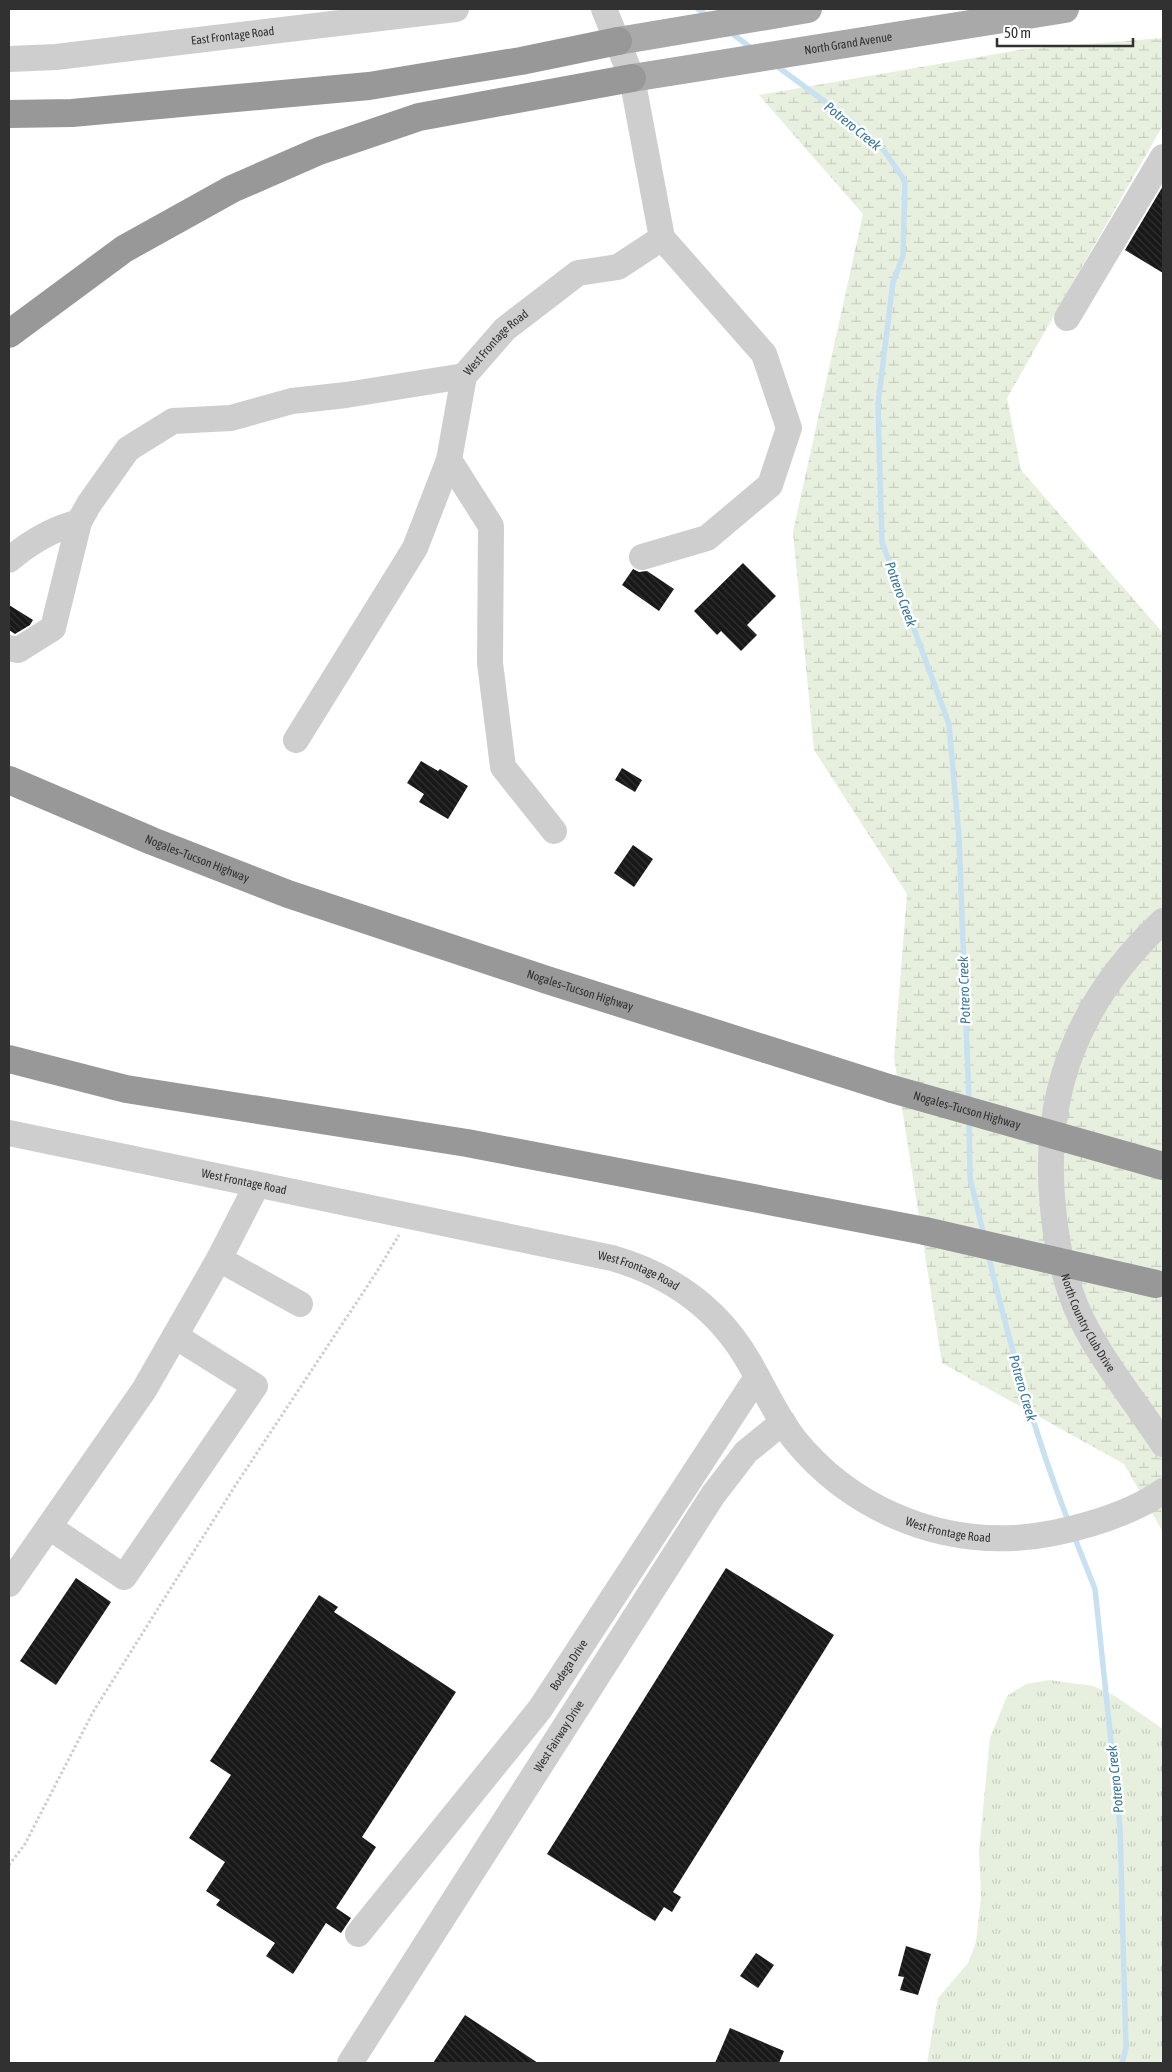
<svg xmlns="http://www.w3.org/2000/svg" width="1172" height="2072" font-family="'Asap Condensed',sans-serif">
<defs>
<pattern id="grass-tufts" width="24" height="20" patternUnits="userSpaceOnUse" patternTransform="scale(1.25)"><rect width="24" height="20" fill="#e7efde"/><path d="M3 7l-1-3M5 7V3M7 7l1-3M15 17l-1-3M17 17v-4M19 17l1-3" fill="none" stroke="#c7cdbf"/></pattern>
<pattern id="wetland-marsh" width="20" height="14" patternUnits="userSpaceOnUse" patternTransform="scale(1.25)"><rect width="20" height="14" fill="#e7efde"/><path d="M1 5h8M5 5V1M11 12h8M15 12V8" fill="none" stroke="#c7cdbf"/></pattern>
<pattern id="building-back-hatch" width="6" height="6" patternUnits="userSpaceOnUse" patternTransform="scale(1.25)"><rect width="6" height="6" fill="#181818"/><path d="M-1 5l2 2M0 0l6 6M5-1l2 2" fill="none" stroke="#313131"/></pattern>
</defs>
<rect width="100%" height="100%" fill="#fff"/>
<!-- grass -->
<path fill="url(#grass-tufts)" d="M1049 1680 1093 1686 1115 1696 1163 1729V2063H927L938 1998 968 1963 976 1942 981 1897 979 1851 990 1738 1007 1696 1026 1684Z"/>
<!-- wetland -->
<path fill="url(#wetland-marsh)" d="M1163 38V125L1007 398 1021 470 1163 633V1532L1124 1464 942 1363 894 1057 907 894 814 750 793 532 863 214 759 95 1025 49Z"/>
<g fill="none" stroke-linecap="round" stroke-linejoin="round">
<!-- stream -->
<path stroke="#c8e1f0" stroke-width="5.5" d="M698 9 708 16
M730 32 754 50
M774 64 855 124 883 149 905 181 903 256 893 282 878 404 882 542 949 724 959 837 969 1102
M969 1119 970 1178 984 1236
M988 1254C1010 1346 1035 1436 1069 1523
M1074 1536 1095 1589 1120 1827 1126 2048 1122 2063"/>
</g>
<!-- building -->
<path fill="url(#building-back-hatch)" d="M1163 186V273L1125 250Z
M743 563 776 596 747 625 757 635 741 651 721 631 717 635 694 611Z
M633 569 639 572 647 571 674 589 659 611 622 585Z
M9 605 33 620 30 625 15 634 9 630Z
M421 761 438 771 440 769 468 786 448 819 419 802 424 794 407 783Z
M622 768 642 780 635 792 615 780Z
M633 845 653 859 634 887 614 873Z
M726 1568 834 1635 673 1892 681 1897 672 1912 664 1907 655 1921 547 1854Z
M76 1578 111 1602 56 1685 20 1661Z
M319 1595 338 1607 334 1612 456 1692 362 1837 376 1847 336 1908 351 1918 341 1933 326 1923 293 1974 266 1956 275 1943 216 1905 220 1900 206 1891 225 1862 189 1838 231 1775 210 1761Z
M906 1946 931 1954 918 1995 900 1990 904 1977 898 1976Z
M756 1953 774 1965 758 1988 740 1976Z
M465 2015 538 2063H433Z
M730 2028 784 2051 779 2063H715Z"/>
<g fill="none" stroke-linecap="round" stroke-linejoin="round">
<!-- path -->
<path stroke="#cecece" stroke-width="3" stroke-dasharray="2.5 2.5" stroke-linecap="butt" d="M9 1865 25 1844 93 1712 235 1486 376 1273 399 1235"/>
<!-- minor -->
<g stroke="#cecece" stroke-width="26">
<path id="s1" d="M9 59 56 57 456 9"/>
<path d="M1067 318 1163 157"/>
<path d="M449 460 491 526 490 663 503 767 554 831"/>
<path d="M642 557 707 538 770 485 789 428 764 354 662 238"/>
<path d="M9 560C30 542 52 529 79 522"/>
<path d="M9 648 18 650 53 628 79 522 89 504 128 449 173 421 231 418 292 401 346 395 464 376"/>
<path id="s2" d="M296 740 415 548 449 460 464 376 505 329 578 273 618 267 662 238 632 78 604 9"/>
<path id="s3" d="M1163 921C1079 999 1041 1093 1053 1208 1056 1242 1063 1275 1076 1307 1097 1356 1134 1399 1163 1444"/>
<path id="s4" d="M9 1133 612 1258C671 1275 718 1308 749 1362 764 1388 776 1416 795 1440 848 1505 929 1542 1014 1538 1058 1536 1127 1517 1163 1491"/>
<path d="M219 1259 300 1304"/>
<path d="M49 1527 124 1577 255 1386 175 1336"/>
<path d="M9 1584 144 1390 219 1259 257 1185"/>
<path id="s5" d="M358 1934 540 1709 757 1377"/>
<path id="s6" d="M350 2063 713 1495 746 1452 783 1422"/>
</g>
<!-- major -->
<g stroke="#a9a9a9" stroke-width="28">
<path d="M618 41 808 9"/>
<path id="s7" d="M632 78 1065 9"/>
</g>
<!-- highway -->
<g stroke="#989898" stroke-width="28">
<path d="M9 114 72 113 369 86 521 61 618 41"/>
<path d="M9 334 124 249 232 189 319 151 419 117 632 78"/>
<path id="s8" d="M9 780 152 841 288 894 547 980 892 1089"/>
<path d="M9 1059 126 1089 467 1143 925 1231"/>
</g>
<!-- highway-bridge -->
<g stroke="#989898" stroke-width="28">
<path id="s9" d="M892 1089 1163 1166"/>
<path d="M925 1231 1156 1284"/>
</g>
</g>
<g text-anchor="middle" stroke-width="5" stroke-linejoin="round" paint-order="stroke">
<!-- street labels -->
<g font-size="12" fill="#313131" stroke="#fff">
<text dy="4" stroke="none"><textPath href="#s1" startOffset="225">East Frontage Road</textPath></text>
<text dy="4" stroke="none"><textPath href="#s7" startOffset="219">North Grand Avenue</textPath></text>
<text dy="4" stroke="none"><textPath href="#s2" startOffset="452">West Frontage Road</textPath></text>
<text dy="4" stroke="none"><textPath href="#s8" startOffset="204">Nogales–Tucson Highway</textPath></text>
<text dy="4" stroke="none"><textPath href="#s8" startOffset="609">Nogales–Tucson Highway</textPath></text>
<text dy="4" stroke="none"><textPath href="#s9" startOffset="78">Nogales–Tucson Highway</textPath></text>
<text dy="4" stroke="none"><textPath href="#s4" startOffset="240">West Frontage Road</textPath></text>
<text dy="4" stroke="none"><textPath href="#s4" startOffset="645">West Frontage Road</textPath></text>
<text dy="4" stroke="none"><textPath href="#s3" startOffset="441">North Country Club Drive</textPath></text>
<text dy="4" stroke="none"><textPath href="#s4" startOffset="1065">West Frontage Road</textPath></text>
<text dy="4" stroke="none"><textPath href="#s5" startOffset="342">Bodega Drive</textPath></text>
<text dy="4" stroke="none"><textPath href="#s6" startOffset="388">West Fairway Drive</textPath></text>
</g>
<!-- water labels -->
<g font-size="14" font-style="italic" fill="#35749c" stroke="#fff">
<text transform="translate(853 126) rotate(39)" y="5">Potrero Creek</text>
<text transform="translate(901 594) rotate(70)" y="5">Potrero Creek</text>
<text transform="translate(964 990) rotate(-92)" y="5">Potrero Creek</text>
<text transform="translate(1023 1388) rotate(74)" y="5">Potrero Creek</text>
<text transform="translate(1115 1779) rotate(-96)" y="5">Potrero Creek</text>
</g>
</g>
<!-- border -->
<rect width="1172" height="2072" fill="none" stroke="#313131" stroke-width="20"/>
<!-- scale -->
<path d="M997 38v8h136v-8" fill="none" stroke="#313131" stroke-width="2.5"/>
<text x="1004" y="38" font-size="15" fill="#313131" stroke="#ffffff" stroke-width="4" paint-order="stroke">50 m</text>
</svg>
